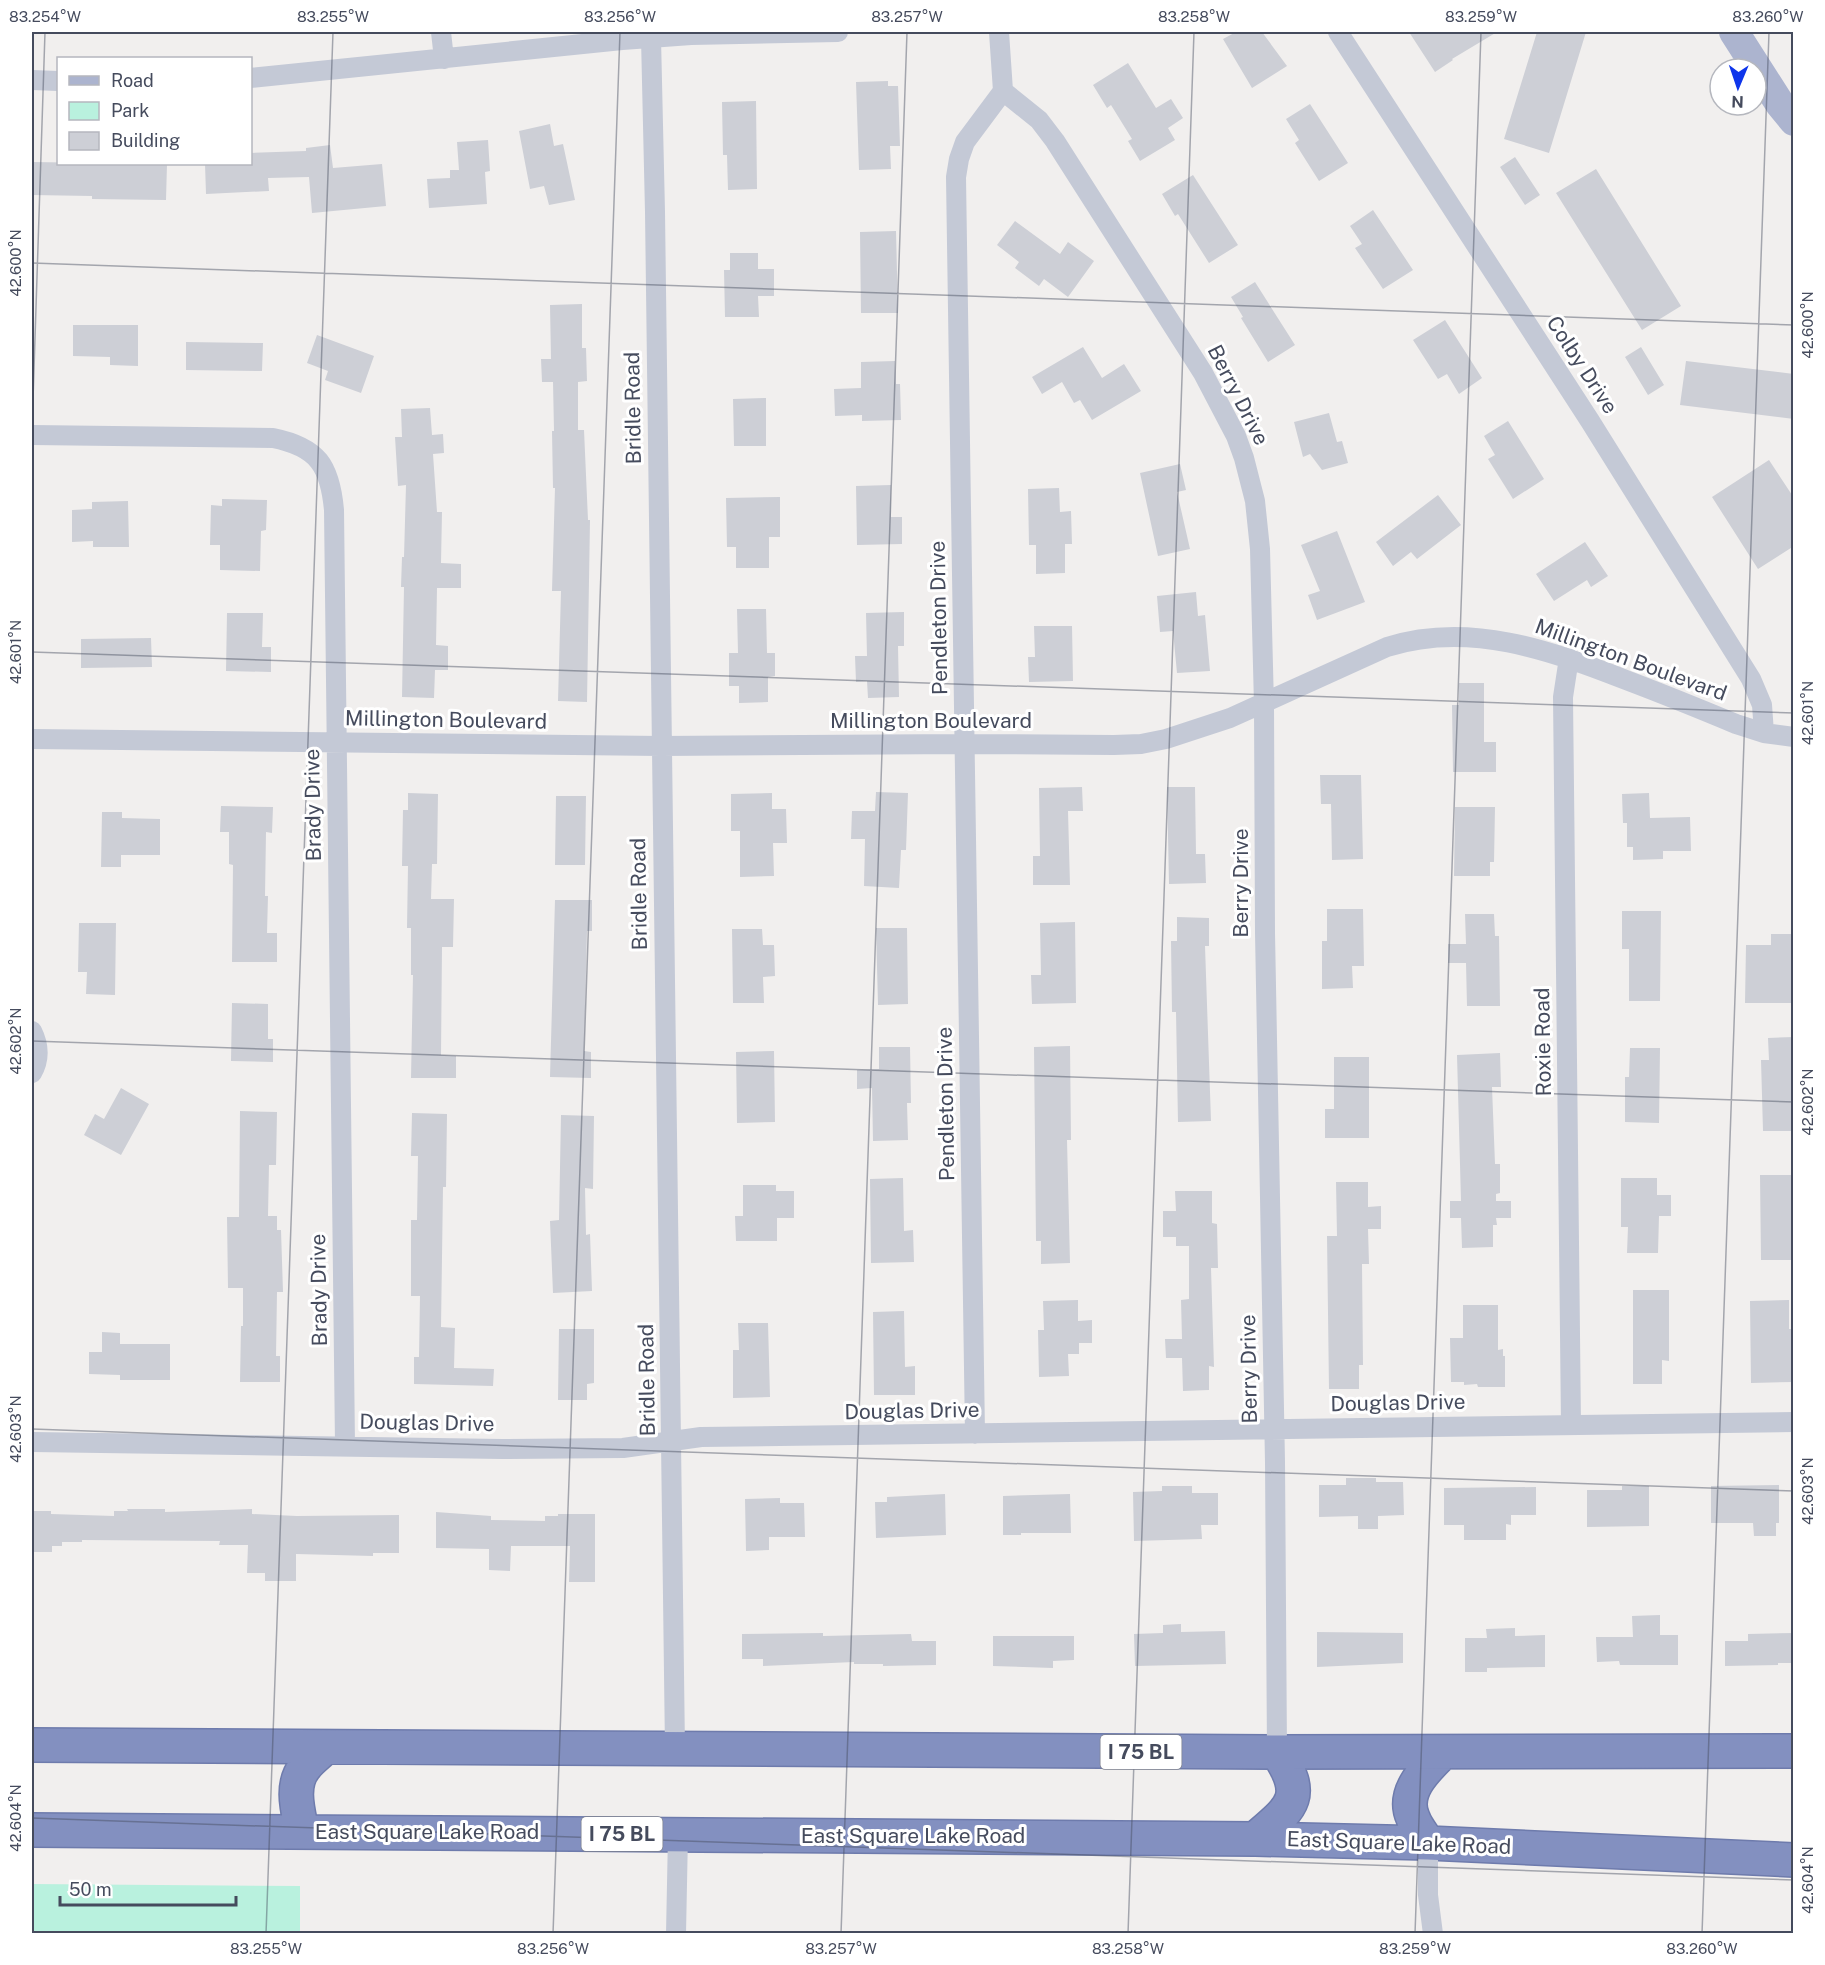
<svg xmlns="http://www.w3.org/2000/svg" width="1825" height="1965" font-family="'Public Sans',sans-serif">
<rect width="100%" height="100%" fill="#f1efee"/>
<!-- green -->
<path fill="#b9f1de" d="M32 1884 300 1886V1933H32Z"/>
<!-- building -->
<path fill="#cdcfd6" d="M1236 32H1262L1287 66 1252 88 1223 39Z
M1409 32H1497L1452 59 1453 60 1435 72Z
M1537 32H1586L1549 153 1504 139Z
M1128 63 1156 108 1171 99 1183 118 1168 128 1175 140 1140 161 1128 141 1132 139 1111 105 1107 108 1093 85Z
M888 81V86H898L900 146H890L891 169 859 170 856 82Z
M756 101 757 189 728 190 727 155H723L722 102Z
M1310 104 1348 163 1319 181 1295 143 1299 140 1286 119Z
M550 124 554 146 563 144 575 200 549 205 544 186 530 189 519 131Z
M488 140 490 171 485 172 487 204 429 208 427 179 450 178V170H459L457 142Z
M330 145 333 168 382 164 386 206 312 213 309 177 268 178 269 191 206 194 205 164H250V153L306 151V148Z
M1515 157 1540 195 1525 205 1500 167Z
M32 162 167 164 166 200 92 199V196L32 195Z
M1596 169 1681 306 1642 330 1556 193Z
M1193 175 1238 245 1209 263 1178 214 1175 216 1162 194Z
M1373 210 1413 270 1383 289 1355 248 1362 244 1350 226Z
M1015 221 1060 254 1068 242 1094 261 1068 297 1044 279 1039 286 1015 268 1019 262 997 245Z
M896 231 898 313H861L860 232Z
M730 253H758V269H774V296H758L759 317H725L724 270H730Z
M1255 282 1295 345 1268 362 1241 318 1243 317 1231 297Z
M582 304V348H586L587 381 578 382V430H584L588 520H590L587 702 558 701 561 591H552L555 488H553L552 431H554L553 382H542L541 359H551L550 305Z
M1445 320 1482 378 1459 394 1447 374 1438 379 1413 340Z
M73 325H138V366L110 365V357L73 356Z
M317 335 374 356 361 393 325 380 328 371 307 363Z
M186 342 263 343 262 371 186 370Z
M1083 347 1102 378 1124 364 1141 391 1092 420 1080 400 1074 403 1062 382 1042 394 1032 377Z
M1641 347 1664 385 1648 395 1625 357Z
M895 361 896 384H900L901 420 862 421V415L835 416 834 389 861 388V362Z
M1686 361 1794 374V419L1680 405Z
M766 398V446H734L733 399Z
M430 408 432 435 443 434 444 453 433 454 437 512H442L441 563 461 564V588H437L436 645 448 646V670H435L434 698 402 697 404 587H401L402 557H404L406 485 398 486 395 437H402L401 409Z
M1329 413 1337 442 1342 441 1348 463 1322 470 1310 454 1303 457 1294 422Z
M1508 421 1544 479 1513 499 1488 459 1495 455 1484 436Z
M1769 460 1794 498V546L1758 569 1712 497Z
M1180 464 1186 490 1177 492 1190 549 1158 556 1140 473Z
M891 485V517H902V544L857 545 856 486Z
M1059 488 1060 512 1071 511 1072 544H1065V573L1036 574V545H1029L1028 489Z
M1438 495 1461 525 1417 559 1411 552 1393 566 1376 542Z
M780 497V537H769V568H736V547H727L726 498Z
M222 499 267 500 266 530 261 531 260 571 220 570V545H210L211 505 222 506Z
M128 501 129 547H93V541L72 542V510L92 509V502Z
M1337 531 1365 602 1317 620 1308 595 1320 591 1301 545Z
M1585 542 1608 576 1591 587 1587 580 1554 601 1536 574Z
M1196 592 1198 616 1205 615 1210 671 1177 673 1173 631 1160 632 1157 596Z
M737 609H766L767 653H775V676L768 677V702L739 703V686H729V653H738Z
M904 612V646H898L899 697 868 698 867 681 856 682 855 656H867L866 613Z
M227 613H263L262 647H271V672L226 671Z
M1034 626H1072L1073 681 1029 682 1028 657H1035Z
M151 638 152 667 81 668V639Z
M1459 683H1484V742H1496V772H1453L1452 705H1459Z
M1320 775H1361L1363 859 1332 860 1331 804H1321Z
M1082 787 1083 811H1068L1070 885H1033V856H1040L1039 788Z
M1167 787H1195L1196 854H1205L1206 883 1169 884Z
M876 792 908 793 906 850H901L899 888 864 886 865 839H851L852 811H875Z
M408 793 438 794 437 864H432L431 899H454L453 947H442L441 1055 456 1056V1078H411L413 975H411V928H407L408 866H402L403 810H408Z
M772 793V809H786L787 843H773L774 876 740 877V831H731V794Z
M1649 793 1650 818 1690 817 1691 851H1663V859L1633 860V847H1627V823H1623L1622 794Z
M556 796H586L585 865H555Z
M221 806 273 807 272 833 266 832 265 896H268L267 933H277V962H232L233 865 229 864V832H220Z
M1455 807H1495L1494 862H1490V876H1454Z
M102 812H122V818L160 819V855H121V867H101Z
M555 900H592V931H587L584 1051 591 1052V1078L550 1077Z
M1327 909H1363L1364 966H1352L1353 988 1322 989V941H1327Z
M1622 911H1661L1660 1001H1629V949H1622Z
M1465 914H1494L1495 936H1499L1500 1006H1467L1466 963H1448V944H1466Z
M1177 917 1209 918V946H1205L1211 1121 1178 1122 1176 1012H1172L1171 941H1177Z
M1075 922 1076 1003 1032 1004 1031 975H1041L1040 923Z
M79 923H116L115 995 86 994 87 972H78Z
M876 928H907L908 1004 878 1005Z
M732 929H762L763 945H774L775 976 763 977 764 1003H733Z
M1771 934H1794L1793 1003H1745L1746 945H1771Z
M232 1003 268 1004V1039H273V1062L231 1061Z
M1794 1037V1131H1763L1761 1060H1769L1768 1038Z
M1070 1046 1071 1140H1067L1070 1263 1041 1264V1241H1036L1034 1047Z
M879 1047H910L911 1103H907L908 1140 873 1141 872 1088 857 1089V1070L879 1069Z
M1630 1048H1660L1659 1123 1625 1122V1077H1629Z
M774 1051 775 1122 737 1123 736 1052Z
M1500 1053 1501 1087H1492L1495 1164H1500V1193L1496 1194V1201H1511V1218H1496L1497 1225H1493V1247L1462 1248 1461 1218H1450V1201H1461L1457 1055Z
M1334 1057H1369V1138H1325V1109H1334Z
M121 1088 149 1104 121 1155 84 1135 95 1114 104 1119Z
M240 1111 277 1112 276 1165H269L268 1216H277V1230H281L283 1292H277L276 1356H280V1382H240L241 1326H243V1288H228L227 1217H239Z
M412 1113 447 1114 446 1187H443L441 1327 455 1328 454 1368 494 1369 493 1386 414 1384V1357H419L420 1296H411V1220H417L418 1156H411Z
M561 1115 594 1116 593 1189 585 1188 586 1235 590 1234 592 1291 553 1293 550 1221 559 1220Z
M1760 1175H1794V1260H1761Z
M903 1178 904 1231 913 1230 914 1262 871 1263 870 1179Z
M1621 1178H1657V1195H1671V1216H1659L1658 1253H1627L1628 1227H1621Z
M1336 1182H1368V1207L1381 1206V1229H1368L1369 1264H1362L1363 1365H1359V1389H1329L1327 1236H1337Z
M743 1185H776V1191H794V1218H777V1241H736L735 1216H743Z
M1175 1191H1212V1223L1217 1224 1218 1268H1211L1214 1367 1209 1366V1390L1183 1391 1182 1358H1166L1165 1339H1182L1181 1300 1189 1299V1246H1176V1237H1163V1211H1176Z
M1633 1290H1669V1361L1662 1360V1384H1633Z
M1078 1300V1321L1092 1320V1343H1079V1354H1068L1069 1376 1039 1377 1038 1330H1044L1043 1301Z
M1789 1300V1329H1794V1382L1751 1383 1750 1301Z
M1463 1305H1498V1350L1503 1349V1356H1505V1387H1478L1477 1384 1464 1385V1382H1451L1450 1338H1463Z
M904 1311 905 1367 915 1366V1395H874L873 1312Z
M738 1323H768L770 1397 733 1398V1350H739Z
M559 1329H594V1383L587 1384V1400H558Z
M102 1332 120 1333V1344H170V1380H120V1375L89 1374V1352H102Z
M1346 1478H1376V1482H1403L1404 1515 1378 1516V1529H1358V1516L1319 1517V1485H1346Z
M1779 1485V1523H1776V1536H1754L1753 1523H1711V1486Z
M1162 1486H1192V1493H1218V1525H1201L1202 1539 1134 1541 1133 1492 1162 1491Z
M1622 1486H1649V1526L1587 1527V1490H1622Z
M1536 1487V1515H1511V1525L1506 1524V1540H1464V1525H1444V1488Z
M945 1494 946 1535 876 1538 875 1502H887V1497Z
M1070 1494 1071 1533H1021V1535H1003V1496Z
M780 1498V1503H804L805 1537H769V1550L746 1551 745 1499Z
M127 1509H165V1512L252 1509V1514L297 1516 399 1515V1553H373V1556L296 1554V1581H265V1573H247L248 1545H219L220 1541 82 1540V1542H62V1546H52V1552H33L32 1511H51V1514L114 1516V1511H128Z
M436 1512 491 1516V1520L545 1521V1516H558V1514H595V1582H569L570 1546H511L510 1571 489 1570V1549L436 1548Z
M1660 1615V1635H1678V1665H1620L1619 1661 1597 1662 1596 1637H1633L1632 1616Z
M1181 1624V1632L1225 1631 1226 1664 1135 1666 1134 1634 1163 1633V1625Z
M1515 1628V1636L1545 1635V1667L1487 1668V1672H1465V1638H1487L1486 1629Z
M1317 1632 1403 1633V1663L1317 1667Z
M823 1633V1636L911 1634 912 1641H936V1665L883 1666V1664H854V1662L763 1666V1659H742V1634Z
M1794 1633V1663H1778V1665L1725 1666V1641H1748V1634Z
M993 1636H1074V1660L1053 1661V1668L993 1666Z"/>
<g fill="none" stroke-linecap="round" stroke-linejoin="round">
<defs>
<path id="highway" d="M32 1745 1277 1752 1794 1751
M32 1830 1255 1839 1428 1843 1794 1860
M302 1831C298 1811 290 1785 305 1767 310 1760 319 1754 325 1747
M1255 1839C1291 1808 1308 1798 1277 1752
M1428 1843C1423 1835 1416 1827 1413 1818 1401 1792 1426 1769 1443 1752"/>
</defs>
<!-- highway casing -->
<use href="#highway" stroke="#6e7bac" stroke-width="36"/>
<!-- street -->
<path stroke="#c4c9d6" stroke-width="20" d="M441 32 444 59
M1338 32 1590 421 1751 679 1762 705 1764 733
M651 38 655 212 675 1750
M250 78 622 40 691 35 838 32
M32 80 58 81
M1003 91 1039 120 1055 141 1203 373 1236 436 1244 458 1255 501 1260 549 1264 705 1265 933 1275 1462 1277 1752
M32 435 273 438C318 447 330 466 334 510L345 1445
M1569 658 1563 697 1571 1425
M32 739 661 746 964 744 1114 745 1141 744 1166 739 1230 718 1387 647C1469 621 1549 650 1626 680 1663 694 1700 709 1736 724L1764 733 1794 737
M32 1031C39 1045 40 1059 32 1073
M975 1434 956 177 959 159 965 142 1003 91 999 32
M32 1442 502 1449 623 1448 701 1437 1794 1422
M1428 1843V1895L1433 1934
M676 1934 678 1834"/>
<!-- primary -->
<path stroke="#acb4cf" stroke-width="30" d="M1734 32 1780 104 1794 121"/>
<!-- highway -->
<use href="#highway" stroke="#8390c0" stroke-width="33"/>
</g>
<!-- ticks -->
<path fill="none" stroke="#454b5d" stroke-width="1.5" stroke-opacity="0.45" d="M32 263 1794 325M32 430 45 32M32 652 1794 713M32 1041 1794 1102M32 1429 1794 1491M32 1818 1794 1880M266 1934 333 32M553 1934 620 32M841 1934 907 32M1128 1934 1194 32M1415 1934 1481 32M1702 1934 1769 32"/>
<g text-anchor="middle" stroke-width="6" stroke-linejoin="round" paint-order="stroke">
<!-- shield labels -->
<g fill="#fff" stroke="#7d818e" stroke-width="1.5">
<rect x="1100.5" y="1735" width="81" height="34" rx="4.5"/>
<rect x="581.5" y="1817" width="81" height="34" rx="4.5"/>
</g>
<g font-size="20" font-weight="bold" fill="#454b5d">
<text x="1141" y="1759">I 75 BL</text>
<text x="622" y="1841">I 75 BL</text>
</g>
<!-- street labels -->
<g font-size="21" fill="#454b5d" stroke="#fff">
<text transform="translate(1582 365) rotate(57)" y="7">Colby Drive</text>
<text transform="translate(1238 395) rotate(63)" y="7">Berry Drive</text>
<text transform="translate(633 408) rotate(-91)" y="7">Bridle Road</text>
<text transform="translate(939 618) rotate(-91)" y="7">Pendleton Drive</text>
<text transform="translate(1631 660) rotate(20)" y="7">Millington Boulevard</text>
<text transform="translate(446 720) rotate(1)" y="7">Millington Boulevard</text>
<text x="931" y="728">Millington Boulevard</text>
<text transform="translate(313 805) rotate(-91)" y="7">Brady Drive</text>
<text transform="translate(1241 883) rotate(-90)" y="7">Berry Drive</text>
<text transform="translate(639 894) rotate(-91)" y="7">Bridle Road</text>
<text transform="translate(1543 1042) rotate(-91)" y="7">Roxie Road</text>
<text transform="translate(946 1104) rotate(-91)" y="7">Pendleton Drive</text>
<text transform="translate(319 1290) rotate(-91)" y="7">Brady Drive</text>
<text transform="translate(1249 1369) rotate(-91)" y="7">Berry Drive</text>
<text transform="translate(647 1380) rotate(-91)" y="7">Bridle Road</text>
<text transform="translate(1398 1403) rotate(-1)" y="7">Douglas Drive</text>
<text transform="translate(912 1411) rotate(-1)" y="7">Douglas Drive</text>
<text transform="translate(427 1423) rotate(1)" y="7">Douglas Drive</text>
<text x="427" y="1839">East Square Lake Road</text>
<text x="913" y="1843">East Square Lake Road</text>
<text transform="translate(1399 1843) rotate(2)" y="7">East Square Lake Road</text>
</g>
</g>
<!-- border -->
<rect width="1825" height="1965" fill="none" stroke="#ffffff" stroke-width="66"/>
<!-- legend -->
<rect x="57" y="57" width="195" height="108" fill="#ffffff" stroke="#b5b7be" stroke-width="1.5"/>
<rect x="69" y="76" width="30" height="9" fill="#acb4cf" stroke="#b5b7be" stroke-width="1.5"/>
<text x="111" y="87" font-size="18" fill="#454b5d">Road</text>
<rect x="69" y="102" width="30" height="18" fill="#b9f1de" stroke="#b5b7be" stroke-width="1.5"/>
<text x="111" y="117" font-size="18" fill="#454b5d">Park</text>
<rect x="69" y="132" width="30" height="18" fill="#cdcfd6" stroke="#b5b7be" stroke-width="1.5"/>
<text x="111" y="147" font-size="18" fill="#454b5d">Building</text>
<!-- north arrow -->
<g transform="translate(1738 87) rotate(182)"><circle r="28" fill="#ffffff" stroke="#b5b7be" stroke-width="1.5"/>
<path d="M0-4.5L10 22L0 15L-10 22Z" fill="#0e35eb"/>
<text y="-9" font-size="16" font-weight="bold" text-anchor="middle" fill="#454b5d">N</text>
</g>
<!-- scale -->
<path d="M60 1896v9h176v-9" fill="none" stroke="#454b5d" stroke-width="3"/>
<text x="69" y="1896" font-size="18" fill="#454b5d" stroke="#ffffff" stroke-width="4.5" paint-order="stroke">50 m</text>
<rect x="33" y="33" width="1759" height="1899" fill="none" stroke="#454b5d" stroke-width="2"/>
<g font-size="15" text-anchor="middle" fill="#454b5d">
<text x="45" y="22">83.254°W</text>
<text x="333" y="22">83.255°W</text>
<text x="620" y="22">83.256°W</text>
<text x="907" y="22">83.257°W</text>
<text x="1194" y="22">83.258°W</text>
<text x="1481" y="22">83.259°W</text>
<text x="1768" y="22">83.260°W</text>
<text transform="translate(16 263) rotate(-90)" y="5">42.600°N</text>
<text transform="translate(1808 325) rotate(-90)" y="5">42.600°N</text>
<text transform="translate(16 652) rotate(-90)" y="5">42.601°N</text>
<text transform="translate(1808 713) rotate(-90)" y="5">42.601°N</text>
<text transform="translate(16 1041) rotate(-90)" y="5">42.602°N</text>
<text transform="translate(1808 1102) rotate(-90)" y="5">42.602°N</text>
<text transform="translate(16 1429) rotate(-90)" y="5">42.603°N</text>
<text transform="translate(1808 1491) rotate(-90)" y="5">42.603°N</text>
<text transform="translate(16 1818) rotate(-90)" y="5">42.604°N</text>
<text transform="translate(1808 1880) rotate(-90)" y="5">42.604°N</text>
<text x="266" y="1954">83.255°W</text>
<text x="553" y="1954">83.256°W</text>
<text x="841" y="1954">83.257°W</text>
<text x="1128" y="1954">83.258°W</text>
<text x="1415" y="1954">83.259°W</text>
<text x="1702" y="1954">83.260°W</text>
</g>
</svg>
